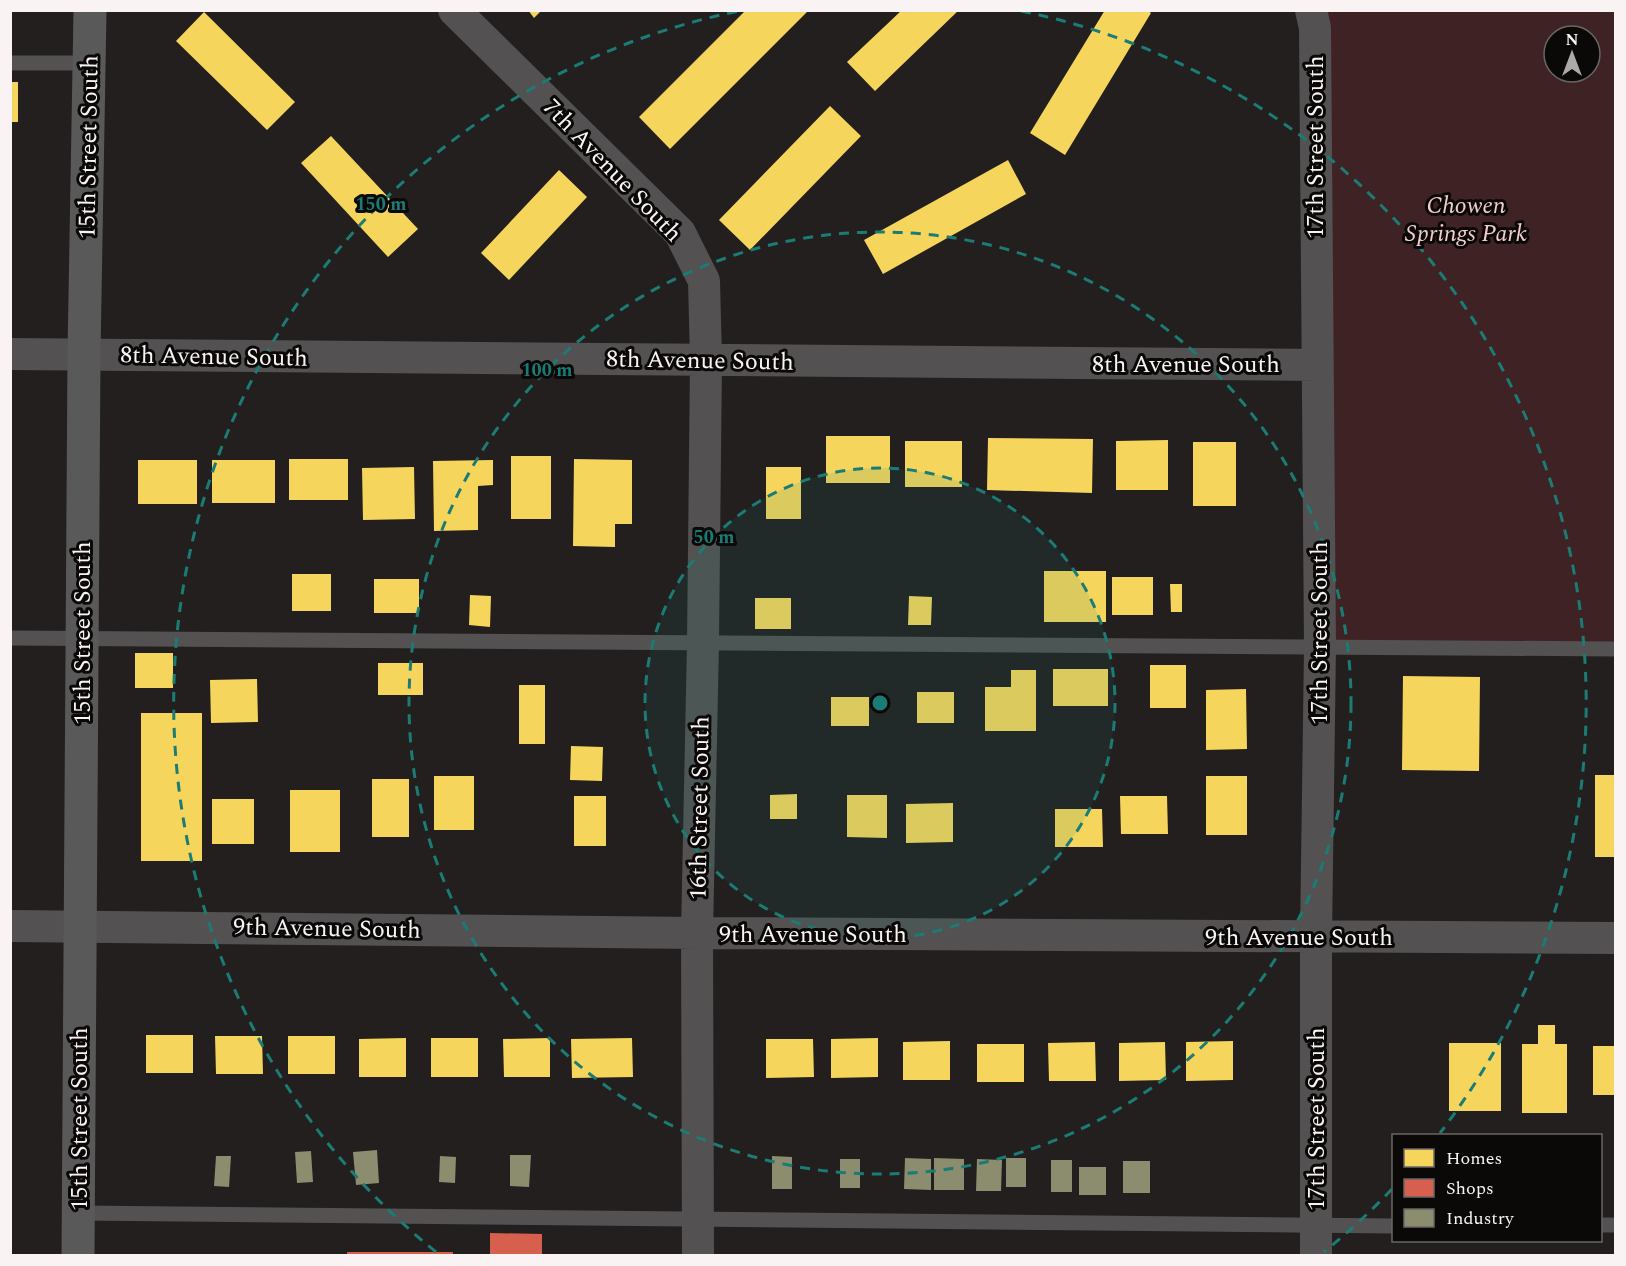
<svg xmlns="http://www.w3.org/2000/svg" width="1626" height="1266" font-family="Spectral,serif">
<rect width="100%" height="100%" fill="#231f1f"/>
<!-- green -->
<path fill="#3f2223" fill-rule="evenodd" d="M1311 11H1615V649L1320 646ZM1554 36H1590V72H1554Z"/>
<!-- homes -->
<path fill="#f6d55c" d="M528 10H542L534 18Z
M746 10H809L670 149 639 117Z
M902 10H959L875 91 847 62Z
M1105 10H1147L1151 13 1065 155 1030 133Z
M204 12 295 102 267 130 176 41Z
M10 82H18V122H10Z
M830 106 861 136 750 250 719 220Z
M331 136 418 229 388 257 301 163Z
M1008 160 1026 194 883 274 864 240Z
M559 170 587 197 509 280 481 253Z
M826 436H890V483H826Z
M988 438 1093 439 1092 493 987 490Z
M1168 440V490H1116V441Z
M905 441H962V487H905Z
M1193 442H1236V506H1193Z
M511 456H551V519H511Z
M289 459H348V500H289Z
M574 459 632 460V524H615V547L573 546Z
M138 460H197V504H138Z
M212 460H275V503H212Z
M493 460V485L478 486V530L434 531 433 461Z
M414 467 415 519 363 520 362 468Z
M766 467H801V519H766Z
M1044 571H1106V622H1044Z
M292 574H331V611H292Z
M1112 577H1153V615H1112Z
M374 579H419V613H374Z
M1170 584H1182V612H1171Z
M470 595 491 596 490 627 469 625Z
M909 596 932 597 931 625H908Z
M755 598H791V629H755Z
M135 653H173V688H135Z
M378 663H423V695H378Z
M1150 665H1186V708H1150Z
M1053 669H1108V706H1053Z
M1011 670H1036V731H985V687H1011Z
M1403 676 1480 677 1479 771 1402 770Z
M257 679 258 722 211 723 210 680Z
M519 685H545V744H519Z
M1246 689 1247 749 1206 750V690Z
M917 692H954V723H917Z
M831 697H869V726H831Z
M141 713H202V861H141Z
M571 746 603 747 602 781 570 780Z
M1595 775H1616V857H1595Z
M434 776H474V830H434Z
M1206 776H1247V835H1206Z
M372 779H409V837H372Z
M290 790H340V852H290Z
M797 794V819H770V795Z
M847 795H887V838L847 837Z
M574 796H606V846H574Z
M1120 796H1167L1168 834H1121Z
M212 799H254V844H212Z
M953 803V842L906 843V804Z
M1055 809H1102L1103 847H1055Z
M1538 1025H1555V1044H1567V1113H1522V1044H1538Z
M146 1035H193V1073H146Z
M215 1036H262L263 1074H216Z
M288 1036H335V1074H288Z
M406 1038V1077H359V1039Z
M431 1038H478V1077H431Z
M550 1038V1077H504L503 1039Z
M632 1038 633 1077 572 1078 571 1039Z
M878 1038V1077L831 1078V1039Z
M766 1039H813L814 1077 766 1078Z
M950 1041V1080H903V1042Z
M1233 1041V1080L1186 1081V1042Z
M1095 1042 1096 1081H1049L1048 1043Z
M1165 1042 1166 1080 1119 1081V1043Z
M1449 1043H1501V1111H1449Z
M977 1044H1024V1082H977Z
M1593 1046H1616V1095H1593Z"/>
<!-- shops -->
<path fill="#d6604d" d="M490 1233 542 1234V1256H490Z
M347 1252H453V1256H347Z"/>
<!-- industry -->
<path fill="#8c8c6e" d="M377 1150 379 1183 356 1185 353 1152Z
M311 1151 313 1182 297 1183 295 1152Z
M510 1155H531L529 1187 510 1186Z
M216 1156H231L229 1187 214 1186Z
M440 1156 456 1157 455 1183 439 1182Z
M772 1156 792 1157V1189H772Z
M905 1158 931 1159V1190L904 1189Z
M934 1158 964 1159V1190H934Z
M1006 1158H1026V1187H1006Z
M840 1159H860V1188H840Z
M977 1159 1002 1160 1001 1191H976Z
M1051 1160H1072V1192H1051Z
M1123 1161H1150V1193H1123Z
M1079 1167H1106V1195H1079Z"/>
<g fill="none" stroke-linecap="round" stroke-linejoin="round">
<!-- lane -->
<path stroke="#535151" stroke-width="15" d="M10 63H89
M10 638 1616 649
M78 1213 1394 1226
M1600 1225H1616"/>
<!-- street -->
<path stroke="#535151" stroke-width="32" d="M454 10 680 233 704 281 706 360 703 643 697 933 698 1256
M1311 10 1315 28 1320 646 1316 937V1256
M10 354 1317 365
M10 926 697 933 1616 938"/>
<!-- primary -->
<path stroke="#5a5959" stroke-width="33" d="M78 1256 84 354 90 10"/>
</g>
<!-- distance rings -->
<circle cx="880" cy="703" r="235" fill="#1b7c75" fill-opacity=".12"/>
<g fill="none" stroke="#1b7c75" stroke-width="3" stroke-dasharray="10 8">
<circle cx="880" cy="703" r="235"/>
<circle cx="880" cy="703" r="471"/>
<path d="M1392 1189A706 706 0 0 1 1324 1252M436 1252A706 706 0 0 1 739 11M1021 11A706 706 0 0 1 1440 1133"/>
</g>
<g text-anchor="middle" stroke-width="6" stroke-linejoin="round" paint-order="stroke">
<!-- street labels -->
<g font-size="24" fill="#f9f3f3" stroke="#0b0808">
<text transform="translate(88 147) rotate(-89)" y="8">15th Street South</text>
<text transform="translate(1315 147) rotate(-90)" y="8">17th Street South</text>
<text transform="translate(613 170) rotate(46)" y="8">7th Avenue South</text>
<text transform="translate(214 356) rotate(1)" y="8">8th Avenue South</text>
<text transform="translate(700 360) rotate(1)" y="8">8th Avenue South</text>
<text x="1186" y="372">8th Avenue South</text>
<text transform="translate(82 633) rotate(-90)" y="8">15th Street South</text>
<text transform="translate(1319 633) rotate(-90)" y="8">17th Street South</text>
<text transform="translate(699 808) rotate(-89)" y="8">16th Street South</text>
<text transform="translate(327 928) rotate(1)" y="8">9th Avenue South</text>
<text x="813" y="942">9th Avenue South</text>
<text x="1299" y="945">9th Avenue South</text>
<text transform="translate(79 1119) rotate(-90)" y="8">15th Street South</text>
<text transform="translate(1316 1119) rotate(-90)" y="8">17th Street South</text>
</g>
<!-- park labels -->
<g font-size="24" font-style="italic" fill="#f3cdcd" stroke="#0b0808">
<text x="1466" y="213">Chowen<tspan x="1466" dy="28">Springs Park</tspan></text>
</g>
</g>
<circle cx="880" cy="703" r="9" fill="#1b7c75" stroke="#0b0808" stroke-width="3"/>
<g font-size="18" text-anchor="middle" font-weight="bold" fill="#1b7c75" stroke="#0b0808" stroke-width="6" stroke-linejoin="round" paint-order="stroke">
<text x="381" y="210">150 m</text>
<text x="547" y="376">100 m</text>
<text x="714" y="543">50 m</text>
</g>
<!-- border -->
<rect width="1626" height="1266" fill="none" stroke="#f9f3f3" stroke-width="24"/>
<!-- legend -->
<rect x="1392" y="1134" width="210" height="108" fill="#0b0808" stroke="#6a6666" stroke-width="1.5"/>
<rect x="1404" y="1149" width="30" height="18" fill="#f6d55c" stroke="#6a6666" stroke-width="1.5"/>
<text x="1446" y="1164" font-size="18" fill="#f9f3f3">Homes</text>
<rect x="1404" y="1179" width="30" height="18" fill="#d6604d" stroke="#6a6666" stroke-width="1.5"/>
<text x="1446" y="1194" font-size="18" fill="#f9f3f3">Shops</text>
<rect x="1404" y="1209" width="30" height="18" fill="#8c8c6e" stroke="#6a6666" stroke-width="1.5"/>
<text x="1446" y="1224" font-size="18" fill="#f9f3f3">Industry</text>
<!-- north arrow -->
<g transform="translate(1572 54)"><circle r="28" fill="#0b0808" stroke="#6a6666" stroke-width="1.5"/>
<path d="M0-4.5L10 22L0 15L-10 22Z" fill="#aea9a9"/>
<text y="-9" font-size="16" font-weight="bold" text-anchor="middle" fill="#f9f3f3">N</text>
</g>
</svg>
